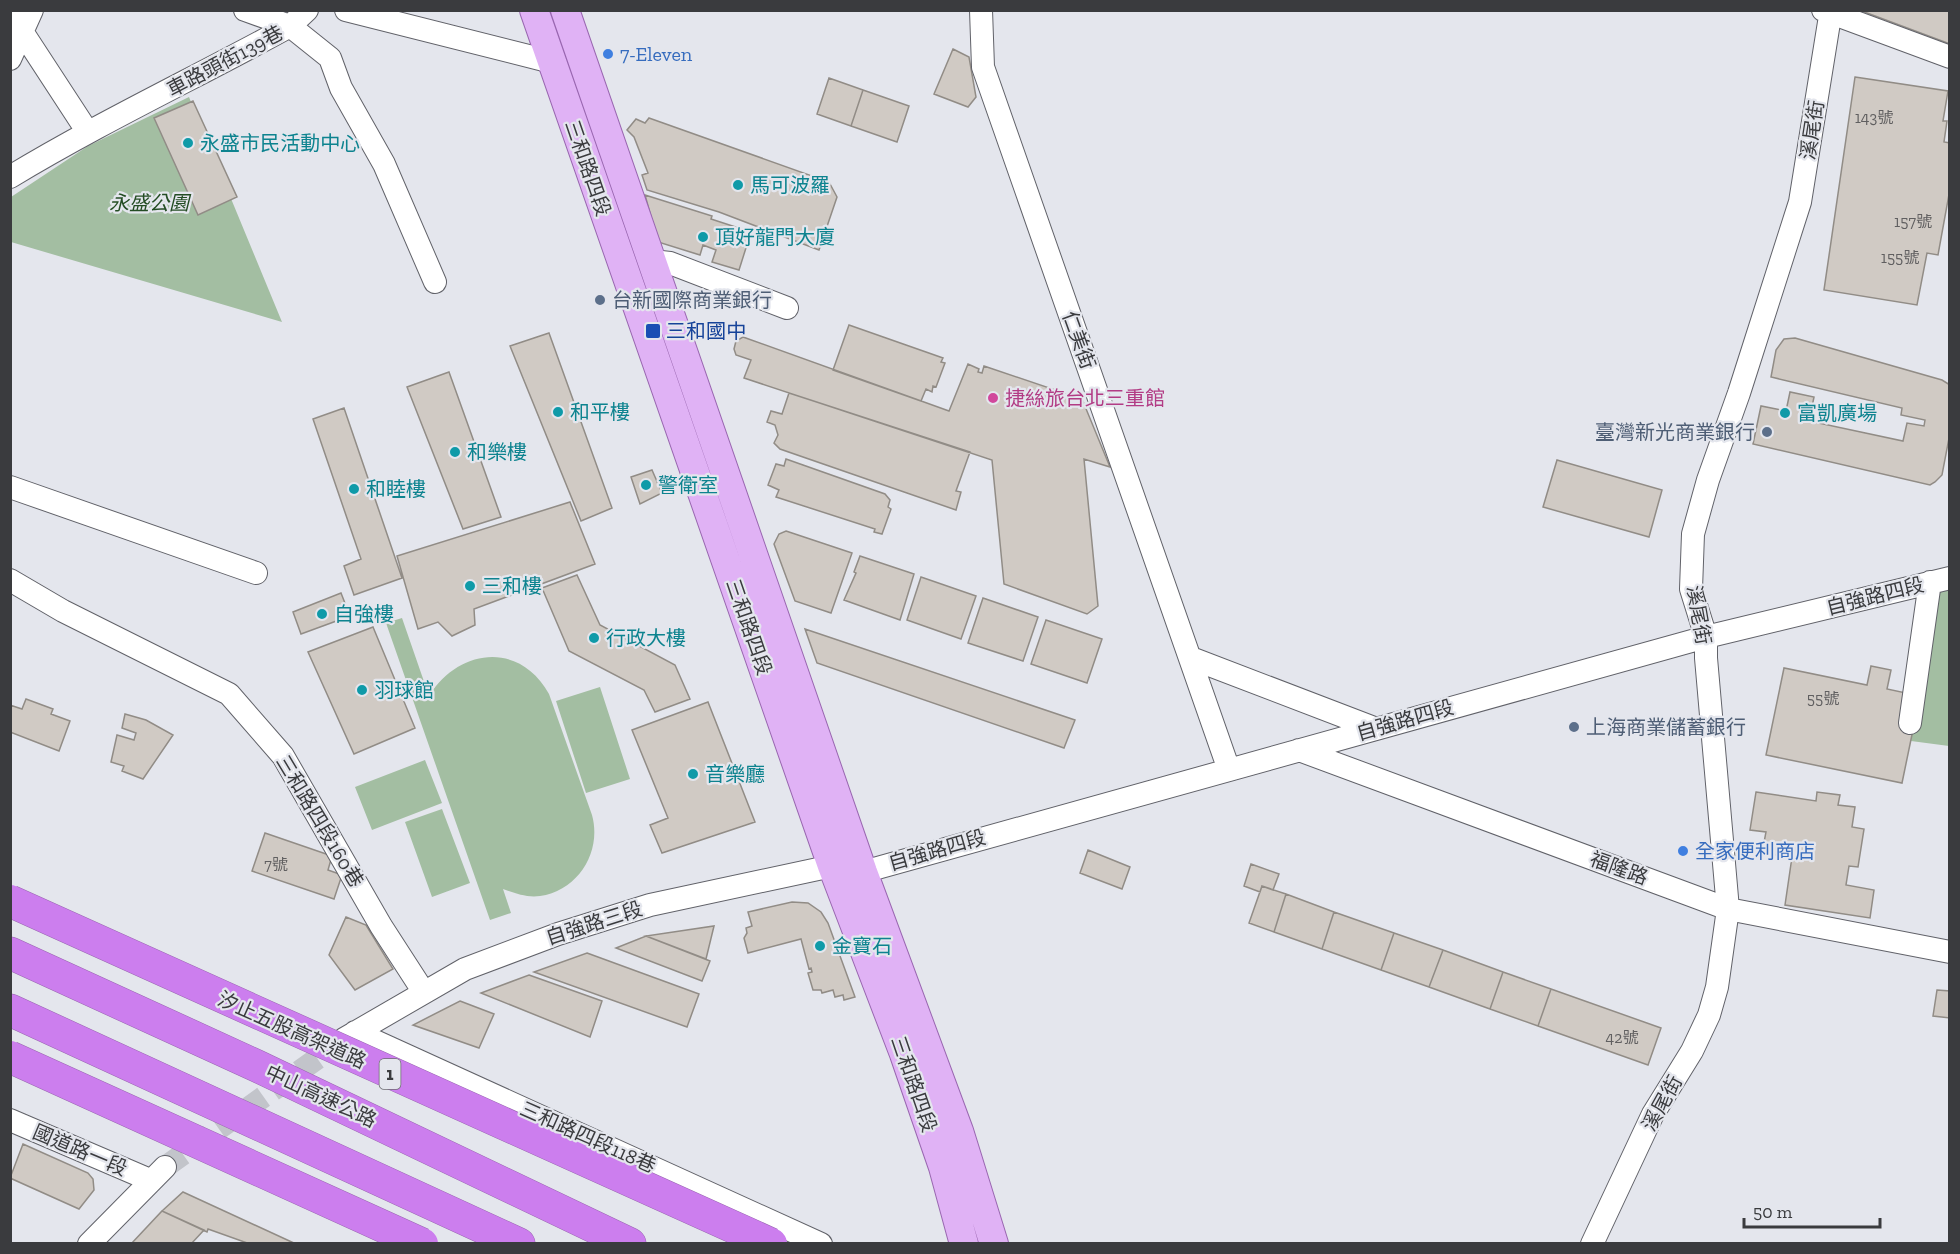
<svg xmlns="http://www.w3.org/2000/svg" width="1960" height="1254" font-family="'Zilla Slab','Noto Sans TC',serif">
<rect width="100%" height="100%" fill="#e4e6ed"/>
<!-- green -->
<path fill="#a3bea2" d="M189 97 282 322 11 242V197L88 146Z
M1949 586V746L1911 741 1929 590Z
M402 618 429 696C459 648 520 641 549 694L592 815C602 851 579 890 540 896 527 898 514 893 503 889L511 913 490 920 386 623Z
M600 687 630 779 586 793 556 701Z
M425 760 442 803 372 830 355 787Z
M442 809 470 883 432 897 405 822Z"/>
<!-- building -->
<path fill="#d0cac4" stroke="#918c86" stroke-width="1.5" d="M1859 10H1950V44Z
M953 49 969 57 976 97 968 107 934 94Z
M1855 77 1948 91 1943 121H1947L1944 142 1950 143V189L1938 255 1927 253 1917 305 1824 290Z
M829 78 863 90 851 126 817 114Z
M863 90 909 106 897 142 851 126Z
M193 101 237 197 198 215 154 118Z
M649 118 829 182 837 197 819 250 719 212 647 190 642 175 648 173 634 137 627 130 636 119 645 123Z
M645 195 712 216 711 219 751 232 739 270 712 262 716 250 703 245 700 255 658 242Z
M849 325 943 358 941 362 945 363 936 387 933 386 932 392 926 389 921 401 833 370Z
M549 333 612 508 581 521 510 346Z
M743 337 949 411 968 364 979 369 978 372 982 373 984 366 1082 399 1110 467 1084 459 1098 606 1087 614 1004 584 992 460 744 378 751 360 736 355 734 349 736 341Z
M1795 338 1942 380 1950 385V433L1942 475 1935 482 1930 485 1753 444 1761 406 1786 411 1790 392 1814 397 1809 421 1903 441 1907 423 1924 426 1925 420 1901 415 1902 408 1771 377 1776 350 1784 339Z
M449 372 501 517 463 529 407 387Z
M789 393 970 452 956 491 961 492 956 510 780 449 774 443 778 435 775 425 767 422 771 411 782 414Z
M344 408 402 578 354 595 344 566 361 559 313 419Z
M786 459 885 494 890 500 888 507 891 509 882 534 874 532 875 529 776 497 779 490 768 485 776 464 784 466Z
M1557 460 1662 490 1649 537 1543 507Z
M652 470 662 493 640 504 631 477Z
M570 502 595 564 474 609 475 625 452 636 438 622 418 629 397 556Z
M786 531 852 553 831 613 795 601 774 544 779 534Z
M860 556 914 574 900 620 844 600 856 573 854 572Z
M577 575 600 625 675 665 690 699 655 712 644 690 569 651 542 588Z
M921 577 976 596 961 639 907 620Z
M341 593 350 616 301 634 293 612Z
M983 598 1038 617 1023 661 968 643Z
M1046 620 1102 639 1087 683 1031 664Z
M373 627 415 728 354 754 308 652Z
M805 629 1075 720 1064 748 817 663Z
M1871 666 1891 670 1887 689 1920 696 1902 783 1766 755 1784 668 1867 685Z
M26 699 53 709 51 714 70 721 59 751 10 732V705L22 709Z
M708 702 755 822 662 853 650 825 668 818 632 730Z
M125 714 146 720 173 735 143 779 122 771 124 766 111 762 117 735 134 740 136 733 122 728Z
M1756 792 1816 801 1817 792 1840 795 1838 805 1855 807 1852 827 1864 829 1858 867 1849 866 1846 885 1874 890 1870 918 1785 905 1792 857 1762 853 1766 832 1750 830Z
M265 833 332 856 328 870 342 875 334 899 252 871Z
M1088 850 1130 867 1122 889 1080 873Z
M1251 864 1279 874 1273 890 1262 886 1260 892 1244 886Z
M1262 886 1286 894 1274 932 1249 923Z
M1286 894 1334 912 1322 949 1274 932Z
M792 902 808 903 821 912 828 923 855 997 844 1000 843 995 835 997 833 990 822 993 821 990H813L808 973 812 972 811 968 809 969 801 939 748 953 744 938 747 933 746 928 752 926 748 912Z
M1334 912 1394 933 1381 970 1322 949Z
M346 917 366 925 393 969 355 990 329 955Z
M714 926 706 959 646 936Z
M1394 933 1443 950 1429 987 1381 970Z
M646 936 710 961 702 981 616 948Z
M1443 950 1503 972 1490 1009 1429 987Z
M587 953 699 994 687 1027 534 972Z
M1503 972 1551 989 1538 1026 1490 1009Z
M529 975 602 1001 590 1037 481 993Z
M1551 989 1661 1028 1648 1065 1538 1026Z
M1937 990 1950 991V1018L1933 1016Z
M460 1001 494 1014 479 1048 413 1025Z
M23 1144 88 1173 93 1179 94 1190 79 1209 10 1178Z
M183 1192 296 1244H250L208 1229 207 1232 162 1211Z
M162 1211 204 1230 191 1244H131Z"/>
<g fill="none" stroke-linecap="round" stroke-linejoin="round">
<!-- minor-tunnel -->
<path stroke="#c2c4ca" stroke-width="22" stroke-dasharray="22 11" stroke-linecap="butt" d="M165 1167 342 1041"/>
<defs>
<path id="minor" d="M245 10 290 26 307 10
M346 10 552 62
M981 10 983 67 1229 770
M1823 10 1950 57
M10 13 87 131
M10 59 32 10
M10 177C101 122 197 77 290 26L330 58 341 88 384 164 435 282
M652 261 670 263 787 308
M10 487 256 573
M10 580 63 611 229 694 283 756 381 926 423 991
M1191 658 1374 728
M1910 723 1930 582
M1299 750 1728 909 1950 952
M355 1032 821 1244
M344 1039 465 969 558 934 650 905 832 866 863 872 1706 637 1950 578
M10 1120 150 1180
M89 1244 165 1167
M1592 1244 1653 1114 1692 1051 1709 1015 1717 987 1728 909 1706 658V637L1691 589 1693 534 1708 480 1739 393 1800 202 1831 10"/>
<path id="major" d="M534 10 832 866 904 1054 943 1167 964 1244
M565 10 863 872 959 1131 994 1244"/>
<path id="highway" d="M10 953 257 1066 630 1244
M10 1010 519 1244"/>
</defs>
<!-- minor casing -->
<use href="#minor" stroke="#616269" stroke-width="24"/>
<!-- major casing -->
<use href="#major" stroke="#9967b0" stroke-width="30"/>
<!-- highway casing -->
<use href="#highway" stroke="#9967b0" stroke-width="33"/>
<!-- minor -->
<use href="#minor" stroke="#fff" stroke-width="22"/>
<!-- major -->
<use href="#major" stroke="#e0b2f5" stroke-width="28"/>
<!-- highway -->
<use href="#highway" stroke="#cc7eee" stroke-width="32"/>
<defs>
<path id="highway-bridge" d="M10 901 771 1244
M10 1057 422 1244"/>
</defs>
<!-- highway-bridge casing -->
<use href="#highway-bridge" stroke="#9967b0" stroke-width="33" stroke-linecap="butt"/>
<!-- highway-bridge -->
<use href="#highway-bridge" stroke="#cc7eee" stroke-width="32"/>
</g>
<!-- markers -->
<g fill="#3f7fe0" stroke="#e4e6ed" stroke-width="2">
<circle cx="608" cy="54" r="6"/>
<circle cx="1683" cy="851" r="6"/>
</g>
<g fill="#0f9aa8" stroke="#e4e6ed" stroke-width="2">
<circle cx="188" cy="143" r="6"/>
<circle cx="738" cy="185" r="6"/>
<circle cx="703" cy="237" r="6"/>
<circle cx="558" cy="412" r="6"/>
<circle cx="1785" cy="413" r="6"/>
<circle cx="455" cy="452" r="6"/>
<circle cx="646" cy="485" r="6"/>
<circle cx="354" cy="489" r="6"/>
<circle cx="470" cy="586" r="6"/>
<circle cx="322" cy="614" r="6"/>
<circle cx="594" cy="638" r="6"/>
<circle cx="362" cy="690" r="6"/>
<circle cx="693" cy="774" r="6"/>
<circle cx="820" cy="946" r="6"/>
</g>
<g fill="#5c6f8a" stroke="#e4e6ed" stroke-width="2">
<circle cx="600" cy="300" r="6"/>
<circle cx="1767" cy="432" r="6"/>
<circle cx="1574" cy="727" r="6"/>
</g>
<rect fill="#1a4fb4" stroke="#e4e6ed" stroke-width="2" x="645" y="323" width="16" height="16" rx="3"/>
<circle fill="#d1479c" stroke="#e4e6ed" stroke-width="2" cx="993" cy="398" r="6"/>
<g text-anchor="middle" stroke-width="4.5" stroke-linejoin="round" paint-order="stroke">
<!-- number labels -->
<g font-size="16" fill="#605f60">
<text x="1874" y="123">143號</text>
<text x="1913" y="227">157號</text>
<text x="1900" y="263">155號</text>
<text x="1823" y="704">55號</text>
<text x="276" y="870">7號</text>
<text x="1622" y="1043">42號</text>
</g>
<!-- shield labels -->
<rect fill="#e4e6ed" stroke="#6d6e72" stroke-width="1.5" x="379.5" y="1059" width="21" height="30" rx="4.5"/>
<g font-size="18" font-weight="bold" fill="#3a3b3e">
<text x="390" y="1080">1</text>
</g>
<!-- shop labels -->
<g font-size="20" fill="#366cbe" stroke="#e4e6ed" text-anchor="start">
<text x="620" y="61">7-Eleven</text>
<text x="1695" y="858">全家便利商店</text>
</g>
<!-- street labels -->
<g font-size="20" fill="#3a3b3e" stroke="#e4e6ed">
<text transform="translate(225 61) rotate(-28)" y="7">車路頭街139巷</text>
<text transform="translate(1812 130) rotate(-81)" y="7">溪尾街</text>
<text transform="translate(588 168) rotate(71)" y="7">三和路四段</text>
<text transform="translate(1079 340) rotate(70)" y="7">仁美街</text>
<text transform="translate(1875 596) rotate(-14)" y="7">自強路四段</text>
<text transform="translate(1699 615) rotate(80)" y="7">溪尾街</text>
<text transform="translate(749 627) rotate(71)" y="7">三和路四段</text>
<text transform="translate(1405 720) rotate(-16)" y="7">自強路四段</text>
<text transform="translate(320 821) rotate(59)" y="7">三和路四段160巷</text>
<text transform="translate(937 850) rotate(-16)" y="7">自強路四段</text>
<text transform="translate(1619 868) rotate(20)" y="7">福隆路</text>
<text transform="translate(594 923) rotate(-18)" y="7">自強路三段</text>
<text transform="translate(292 1030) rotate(24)" y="7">汐止五股高架道路</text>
<text transform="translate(914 1084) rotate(71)" y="7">三和路四段</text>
<text transform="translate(321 1096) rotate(25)" y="7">中山高速公路</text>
<text transform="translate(1662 1103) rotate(-61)" y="7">溪尾街</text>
<text transform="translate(588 1137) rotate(24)" y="7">三和路四段118巷</text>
<text transform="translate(80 1150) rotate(23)" y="7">國道路一段</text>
</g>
<!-- culture labels -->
<g font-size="20" fill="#0d838f" stroke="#e4e6ed" text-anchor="start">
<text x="200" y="150">永盛市民活動中心</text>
<text x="750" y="192">馬可波羅</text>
<text x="715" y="244">頂好龍門大廈</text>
<text x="570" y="419">和平樓</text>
<text x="1797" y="420">富凱廣場</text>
<text x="467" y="459">和樂樓</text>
<text x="658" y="492">警衛室</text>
<text x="366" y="496">和睦樓</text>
<text x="482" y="593">三和樓</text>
<text x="334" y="621">自強樓</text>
<text x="606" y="645">行政大樓</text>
<text x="374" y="697">羽球館</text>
<text x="705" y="781">音樂廳</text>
<text x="832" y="953">金寶石</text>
</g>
<!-- park labels -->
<g font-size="20" font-style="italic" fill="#244d24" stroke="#e4e6ed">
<text x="149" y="210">永盛公園</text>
</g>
<!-- service labels -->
<g font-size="20" fill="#4e5e75" stroke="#e4e6ed" text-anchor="start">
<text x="612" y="307">台新國際商業銀行</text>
<text x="1755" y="439" text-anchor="end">臺灣新光商業銀行</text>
<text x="1586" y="734">上海商業儲蓄銀行</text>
</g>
<!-- transit labels -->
<g font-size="20" fill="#164399" stroke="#e4e6ed" text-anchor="start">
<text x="666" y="338">三和國中</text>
</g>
<!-- hotel labels -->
<g font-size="20" fill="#b23c85" stroke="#e4e6ed" text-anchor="start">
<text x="1005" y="405">捷絲旅台北三重館</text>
</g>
</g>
<!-- border -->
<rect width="1960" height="1254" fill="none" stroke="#3a3b3e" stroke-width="24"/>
<!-- scale -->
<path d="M1744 1218v9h136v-9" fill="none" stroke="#3a3b3e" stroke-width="3"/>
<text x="1753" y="1218" font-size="18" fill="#3a3b3e" stroke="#e4e6ed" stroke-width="4.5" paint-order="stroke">50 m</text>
</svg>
